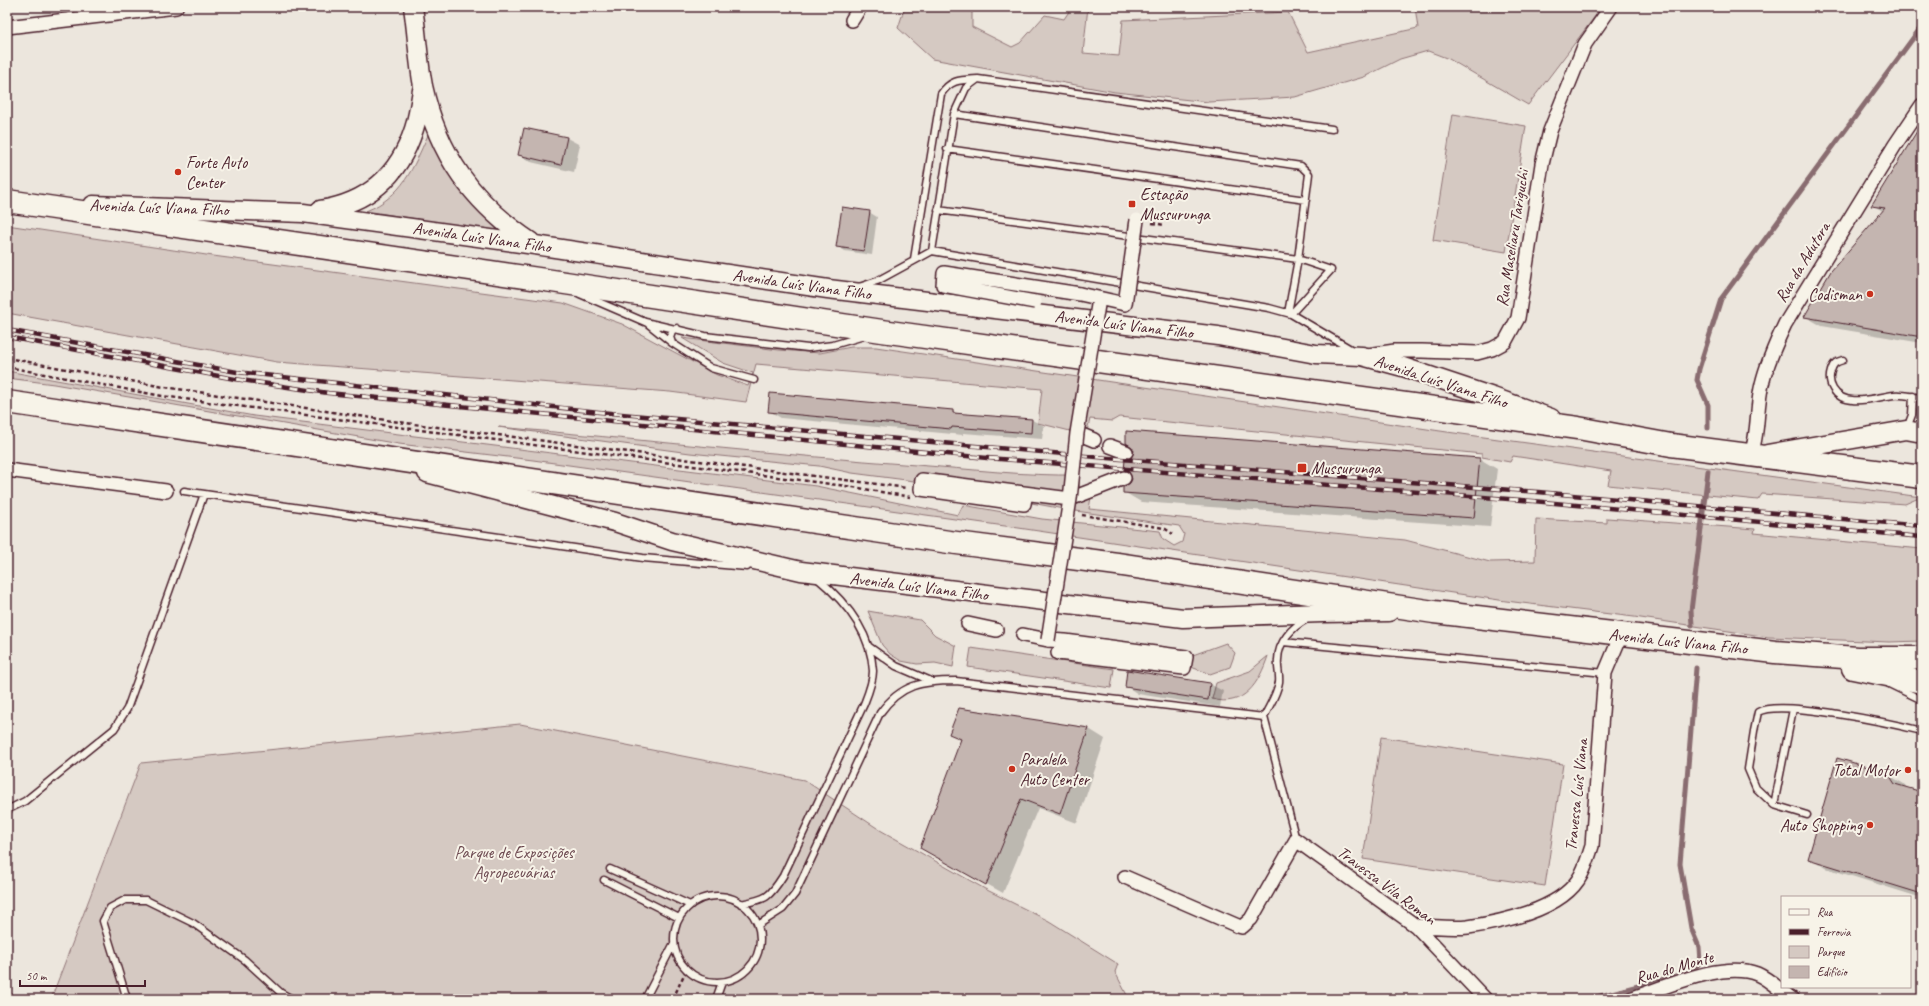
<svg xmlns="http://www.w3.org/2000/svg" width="1929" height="1006" font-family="Caveat,sans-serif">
<rect width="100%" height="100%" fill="#ece6dd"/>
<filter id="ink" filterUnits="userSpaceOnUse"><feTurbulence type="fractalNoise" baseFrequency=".025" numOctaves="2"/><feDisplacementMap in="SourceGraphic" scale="8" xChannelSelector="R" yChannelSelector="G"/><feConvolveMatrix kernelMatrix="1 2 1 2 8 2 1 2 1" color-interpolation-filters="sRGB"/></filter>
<g filter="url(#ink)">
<!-- green -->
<path fill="#d5c9c2" stroke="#907476" d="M905 7 922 9 924 7H972V27L1012 47 1020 43 1045 15 1064 19 1072 7H1088L1083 53 1119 56 1123 20 1288 12 1308 52 1418 28 1415 7H1602L1528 105 1449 59 1428 51 1400 59 1364 77 1295 97 1209 102 1115 92 932 59 898 28Z
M1453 114 1526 126 1506 252 1433 240Z
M428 135C448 170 472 202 499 232L366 211C403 196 413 168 428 135Z
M7 225 213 256 563 303 622 324 717 375 748 386 753 373 723 363 682 338 779 350 820 353 851 347H876L1447 432 1921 497 1905 504 1762 494 1758 500 1608 485 1611 471 1513 456 1510 462 1482 457V454L1119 417 1112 421 1090 419 1086 435 1038 423 1042 389 756 364 746 402 670 392 277 362 7 313Z
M7 371 254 416 816 486 958 515 963 505 1042 519 1160 531 1163 539 1174 546 1182 542 1184 534 1179 526 1069 510 914 481 852 473 819 466 690 453 498 427C638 439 777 455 916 465 970 469 1024 476 1079 475V497H1091L1089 509 1405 540 1490 562 1535 561 1536 519 1607 523V518L1755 529 1754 533 1922 549V641L1889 642 1769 637 1634 617 1506 601 1012 527 533 460 399 444 54 384 7 378Z
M868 611 920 620 935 635 956 646 953 667 935 663 917 664 901 661 890 654 882 645Z
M1226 643 1235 653 1230 667 1210 674 1191 667 1190 656Z
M971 648 1114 669 1111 688 968 667Z
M1268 656C1259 683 1244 708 1212 699L1216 683 1250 671Z
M520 724 804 780 880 830 985 889 1049 921 1118 964 1115 972 1129 999H51L141 763Z
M1381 737 1563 764 1545 886 1363 859Z"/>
<!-- shadow -->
<path fill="#0003" d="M1922 125V343L1822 326 1806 317 1884 212 1873 205Z
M525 129 567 138 580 145 574 172 531 162 519 155Z
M869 212 877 217 872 255 845 251 837 246Z
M769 411H953L959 414 1032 420 1044 426 1042 439 963 433V435L781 418Z
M1127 432 1480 459 1497 469 1490 527 1141 502 1124 492 1133 479 1132 459 1135 451Z
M1128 672 1210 684 1223 691 1220 707 1138 694 1126 686Z
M1089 729 1105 739 1077 823 1038 808 1003 893 938 857 962 741 950 734Z
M1887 774 1904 784 1908 789 1922 793V898L1826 868 1810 858Z"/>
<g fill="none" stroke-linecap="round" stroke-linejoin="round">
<!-- stream -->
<path stroke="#896c6f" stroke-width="5" d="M1708 428V405L1697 380 1699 369 1721 299 1922 26
M1692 625 1691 611 1708 471
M1686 973 1691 972 1700 962 1699 947 1691 928 1680 864 1696 668
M1589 999 1676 976"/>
</g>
<!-- building -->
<path fill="#c4b5b0" stroke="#4a1f2b" d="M1922 123V337L1804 317 1831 271 1885 208 1871 206Z
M524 128 567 137 561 165 518 155Z
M842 207 870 211 864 251 836 247Z
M770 393 953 410V413L1032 419 1031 433 952 427 951 429 768 412Z
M1126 431 1480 458 1474 518 1123 493V487L1130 483 1132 479 1129 472 1124 470 1125 460 1131 458 1134 451 1132 447 1126 443Z
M1127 670 1210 683 1208 700 1125 687Z
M959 708 1089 728 1060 814 1021 799 986 885 920 848 961 739 949 734Z
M1837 758 1888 773 1895 784 1922 792V894L1808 859Z"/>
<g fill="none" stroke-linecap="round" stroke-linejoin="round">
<defs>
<path id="lane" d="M954 114 1301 166 1309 174 1298 259 1288 313
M947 149 1306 200
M938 210 1298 259 1331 270 1291 314
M932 251 954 114 966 88 978 79 1332 129
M914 259 941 94C951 79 961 80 978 79
M859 287 877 281 932 251 1269 308 1291 314 1354 351
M580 294 645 322 705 336 808 348 833 345 864 336
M647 323 672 343 711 368 754 380
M672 343 670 337 672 331 677 328
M1843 360C1835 362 1833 364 1831 371 1829 377 1830 384 1833 389 1845 409 1876 397 1894 395 1903 394 1913 397 1922 398
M1907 428 1912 415 1913 396
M184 491 643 558 747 567
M1283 642 1605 673
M868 646 896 666 931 681
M1889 684 1922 700
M1774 805 1793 709
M7 810 25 801 114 729 127 709 204 494
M1807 815 1774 805 1756 788 1748 769 1754 731 1758 712C1780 699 1894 724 1922 731
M1296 840 1264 717C1269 706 1277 695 1279 682 1280 675 1277 668 1278 660 1278 642 1292 627 1307 619
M610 869 690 905
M604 880 679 918
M674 939a43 43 0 1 1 86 0a43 43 0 1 1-86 0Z
M741 904C767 899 769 898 783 876L864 704C868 694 873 682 873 671 871 632 845 601 817 578
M758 925 783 909 795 894 880 713C901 684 922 681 956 681L1264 717
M127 999 103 921 110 908 125 900H146L193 923 245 960 281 993 292 999
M645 999 673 945
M716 999 722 982"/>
<path id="street" d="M852 20 860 7
M7 27 176 7
M1368 355 1395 351H1422L1477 353 1492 349 1505 342 1518 318 1542 164 1550 131 1585 44 1611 7
M1077 433 1094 440
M1110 446 1126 452
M1751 454C1759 433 1756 407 1762 384 1767 363 1776 343 1785 324L1895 145 1922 105
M7 470 166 491
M1070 499 1124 478
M968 624 996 630
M1023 635 1048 640 1065 641 1186 657 1184 668 1058 653
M1125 877 1238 926 1242 927 1251 919 1296 840 1416 926 1485 999
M1416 926C1433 926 1451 929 1468 927 1502 922 1558 910 1578 880 1585 870 1588 858 1592 846L1605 673 1621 635
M1630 999C1664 988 1723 960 1757 974 1769 979 1781 991 1792 999"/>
<path id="secondary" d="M413 7C417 33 418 60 423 86 438 155 473 203 531 242
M93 205 303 213 535 245 828 289 1218 336 1316 354 1362 356 1403 367 1493 397 1551 418
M320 210C368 203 399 176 414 129 418 117 420 103 422 90
M1767 454 1906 430 1922 433
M427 473 615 522 672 541 801 571 1183 618 1322 613 1389 612"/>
<path id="highway" d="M7 201 552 281 882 331 1578 428 1671 445 1922 477
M7 402 949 542 1117 564 1434 612 1775 652 1857 658H1922
M1853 668 1922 682"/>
</defs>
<!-- lane casing -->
<use href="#lane" stroke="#4a1f2b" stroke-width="9"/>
<!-- street casing -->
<use href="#street" stroke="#4a1f2b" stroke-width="16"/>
<!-- secondary casing -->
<use href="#secondary" stroke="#4a1f2b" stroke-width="21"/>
<!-- highway casing -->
<use href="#highway" stroke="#4a1f2b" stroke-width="25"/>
<!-- path -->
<path stroke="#4a1f2b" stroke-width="2.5" stroke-dasharray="4 3" stroke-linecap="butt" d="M1152 223 1165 225
M7 358 158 386 406 423 907 488
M7 367 162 396 853 487 910 497
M1082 515 1164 528 1173 534
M673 999 686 970"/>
<!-- lane -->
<use href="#lane" stroke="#f7f3e8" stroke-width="6"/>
<!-- street -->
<use href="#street" stroke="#f7f3e8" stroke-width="13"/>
<!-- secondary -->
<use href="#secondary" stroke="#f7f3e8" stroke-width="18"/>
<!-- highway -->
<use href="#highway" stroke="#f7f3e8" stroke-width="22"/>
<defs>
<path id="rail" d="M7 330 237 372 599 412 1108 458 1538 492 1922 526
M7 337 235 379 328 393 987 458 1533 501 1922 537"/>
</defs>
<!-- rail casing -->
<use href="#rail" stroke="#4a1f2b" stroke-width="4.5"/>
<!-- rail -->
<use href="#rail" stroke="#f7f3e8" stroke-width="3" stroke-dasharray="9" stroke-linecap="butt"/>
<defs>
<path id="street-bridge" d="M1035 302 943 285 944 273 1080 294 1125 304 1137 220
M957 489 1025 498 1024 504 921 489 922 480 1070 499
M1048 640 1070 499 1077 433 1099 299"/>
</defs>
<!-- street-bridge casing -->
<use href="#street-bridge" stroke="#4a1f2b" stroke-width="16" stroke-linecap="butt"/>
<!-- street-bridge -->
<use href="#street-bridge" stroke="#f7f3e8" stroke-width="13"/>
</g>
</g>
<!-- markers -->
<g fill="#c8321e" stroke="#f7f3e8" stroke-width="1.5">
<circle cx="178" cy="172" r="4"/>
<rect x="1128" y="200" width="8" height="8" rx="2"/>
<circle cx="1870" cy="294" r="4"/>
<rect x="1297" y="463" width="10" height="10" rx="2"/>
<circle cx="1012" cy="769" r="4"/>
<circle cx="1908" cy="770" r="4"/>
<circle cx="1870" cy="825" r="4"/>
</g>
<g text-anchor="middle" stroke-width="4" stroke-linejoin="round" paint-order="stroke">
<!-- poi labels -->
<g font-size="17" fill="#4a1f2b" stroke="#f7f3e8" text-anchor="start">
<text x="186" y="168">Forte Auto<tspan x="186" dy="20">Center</tspan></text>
<text x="1140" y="200">Estação<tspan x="1140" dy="20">Mussurunga</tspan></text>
<text x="1862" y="300" text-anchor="end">Codisman</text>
<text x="1311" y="474">Mussurunga</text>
<text x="1020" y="765">Paralela<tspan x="1020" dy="20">Auto Center</tspan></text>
<text x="1900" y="776" text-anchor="end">Total Motor</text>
<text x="1862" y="831" text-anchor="end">Auto Shopping</text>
</g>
<!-- street labels -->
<g font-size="17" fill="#4a1f2b" stroke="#f7f3e8">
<text transform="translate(159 207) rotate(2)" y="6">Avenida Luís Viana Filho</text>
<text transform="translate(482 237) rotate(8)" y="6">Avenida Luís Viana Filho</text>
<text transform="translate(1512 238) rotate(-81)" y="6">Rua Maseliaru Tariguchi</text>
<text transform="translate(1802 262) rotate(-59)" y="6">Rua da Adutora</text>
<text transform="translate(802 284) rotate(8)" y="6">Avenida Luís Viana Filho</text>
<text transform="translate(1124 324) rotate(7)" y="6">Avenida Luís Viana Filho</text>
<text transform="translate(1441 381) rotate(18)" y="6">Avenida Luís Viana Filho</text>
<text transform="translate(919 586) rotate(7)" y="6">Avenida Luís Viana Filho</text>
<text transform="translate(1678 641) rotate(6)" y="6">Avenida Luís Viana Filho</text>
<text transform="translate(1576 795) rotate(-84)" y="6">Travessa Luís Viana</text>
<text transform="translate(1387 885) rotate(37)" y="6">Travessa Vila Roman</text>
<text transform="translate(1674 967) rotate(-16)" y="6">Rua do Monte</text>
</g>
<!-- park labels -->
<g font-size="17" fill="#6d4a51" stroke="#f7f3e8">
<text x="514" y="858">Parque de Exposições<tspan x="514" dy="20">Agropecuárias</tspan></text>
</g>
</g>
<!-- margin -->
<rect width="1929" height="1006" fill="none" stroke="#f7f3e8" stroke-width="24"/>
<rect x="12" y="12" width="1905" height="982" fill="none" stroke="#4a1f2b" stroke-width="1.5" filter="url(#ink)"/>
<!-- legend -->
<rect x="1781" y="896" width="130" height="92" fill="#f7f3e8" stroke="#b29e9c"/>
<rect x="1789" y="909" width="20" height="6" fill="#f7f3e8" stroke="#b29e9c"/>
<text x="1817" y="916" font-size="12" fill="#4a1f2b">Rua</text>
<rect x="1789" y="929" width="20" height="6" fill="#4a1f2b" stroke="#b29e9c"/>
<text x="1817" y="936" font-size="12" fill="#4a1f2b">Ferrovia</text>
<rect x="1789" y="946" width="20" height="12" fill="#d5c9c2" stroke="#b29e9c"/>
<text x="1817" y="956" font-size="12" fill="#4a1f2b">Parque</text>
<rect x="1789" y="966" width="20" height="12" fill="#c4b5b0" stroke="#b29e9c"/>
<text x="1817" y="976" font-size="12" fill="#4a1f2b">Edifício</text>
<!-- scale -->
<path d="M20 980v6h125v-6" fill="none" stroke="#4a1f2b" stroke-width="2"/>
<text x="26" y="980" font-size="12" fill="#4a1f2b" stroke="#f7f3e8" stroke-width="3" paint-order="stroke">50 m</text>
</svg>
